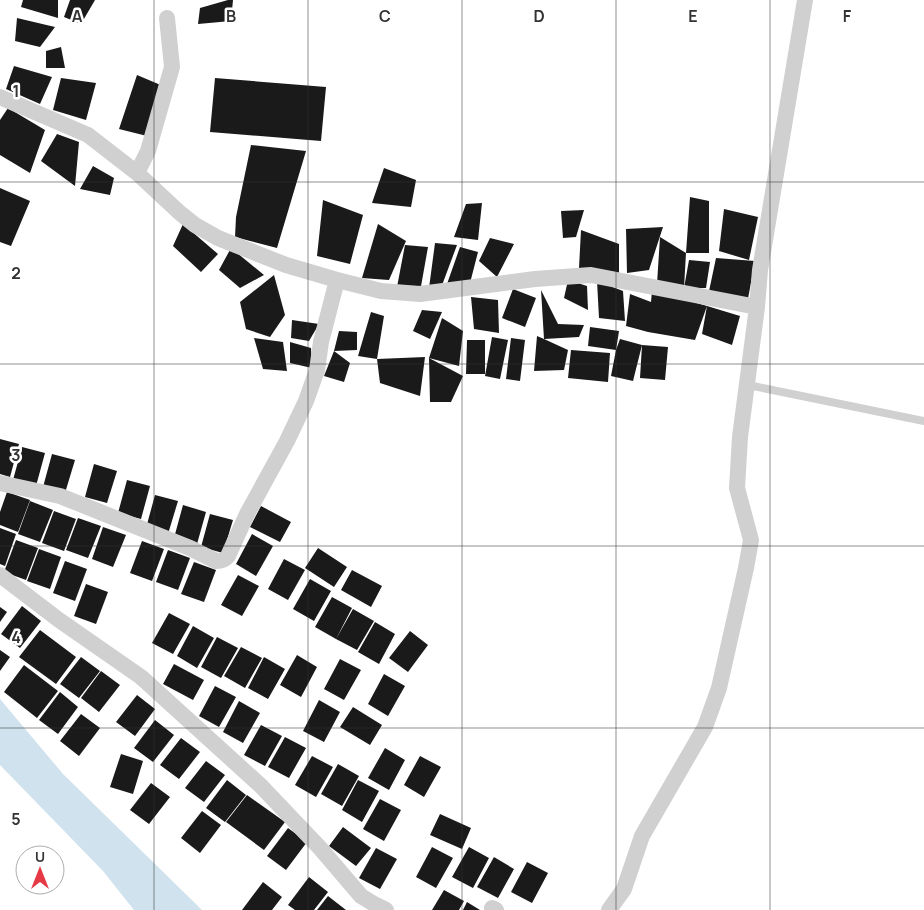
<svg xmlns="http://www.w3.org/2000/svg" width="924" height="910" font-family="Manrope,sans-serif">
<rect width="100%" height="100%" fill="#fff"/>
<!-- water -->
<path fill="#cfe2ee" d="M0 699 63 774 202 910H134L103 871 0 765Z"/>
<!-- building -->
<path fill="#1a1a1a" d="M23 0H58V18L21 7Z
M70 0H95L81 24 64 17Z
M228 0H233L231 21 198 24 200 8Z
M17 18 55 27 40 47 15 41Z
M61 47 65 68H46V51Z
M14 66 52 77 40 104 6 89Z
M137 75 163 86 147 136 119 129Z
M61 78 96 83 86 120 53 110Z
M215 78 326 87 321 141 210 132Z
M8 108 45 130 30 173 0 155V120Z
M57 134 79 142 75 186 41 161Z
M251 145 306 151 277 248 235 237 236 217Z
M93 166 114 178 110 195 80 189Z
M384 168 416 180 411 207 372 203Z
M0 188 30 201 11 246 0 242Z
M690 197 709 201V253H686Z
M323 200 363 215 350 264 317 256Z
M482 203 478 240 454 237 466 204Z
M724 209 758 217 749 260 719 251Z
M584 210 576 237 563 238 561 211Z
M183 224 218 254 201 272 173 246Z
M378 224 406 241 389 280 362 278Z
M663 227 649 270 627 273 626 229Z
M581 230 619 244V275L579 268Z
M660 237 686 253 684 288 689 260 710 262 706 288H684L657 284Z
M490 238 514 244 497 277 479 261Z
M435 243 457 245 441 288H429Z
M405 245 428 247 420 292 397 287Z
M460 247 478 252 469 287 447 284Z
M231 248 264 275 240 288 219 270Z
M716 258 755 261 747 304 708 296Z
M274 275 285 315 270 337 246 329 240 302Z
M568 280 587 286 588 310 564 298Z
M597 281 623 291 625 321 599 318Z
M513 289 536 298 525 327 502 318Z
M541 290 558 324 584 325 579 337 544 339 568 350 564 370 534 371 537 336 544 339Z
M652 290 707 306 740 316 732 345 702 334 707 306 695 340 648 332 626 326 630 294 651 302Z
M471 297 498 300 499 333 474 329Z
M422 310 442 312 430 339 413 331Z
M371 312 384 316 377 359 358 356Z
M442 318 463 331 459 366 429 358 463 376 451 402H430L429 358Z
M292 320 319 324 309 341 291 338Z
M590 327 619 331 616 350 620 339 642 345 633 381 611 376 616 350 588 346Z
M339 331 357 332V350L334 351Z
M492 337 508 340 500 379 485 376Z
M254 338 283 342 287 371 263 369Z
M511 338 525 340 520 381 506 379Z
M467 340H485V374H466Z
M290 342 311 348 312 368 290 363Z
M642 345 668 347 665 380 640 378Z
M571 350 610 353 608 382 568 378Z
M334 351 350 363 344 382 324 376Z
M425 357 420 396 380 383 377 359Z
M0 439 19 444 10 477 0 474Z
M22 447 45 453 36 486 13 480Z
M52 454 75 460 65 493 43 487Z
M94 464 117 471 107 503 85 497Z
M127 480 150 486 141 519 118 513Z
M7 492 30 500 18 532 0 525V512Z
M155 495 178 501 168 534 146 528Z
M30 501 53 510 40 542 18 534Z
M183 505 206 512 197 544 174 538Z
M261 506 291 522 280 542 250 527Z
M54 511 76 519 64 551 42 543Z
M210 514 233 520 223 553 201 547Z
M78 518 101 526 88 558 66 550Z
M103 527 126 535 113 567 92 559Z
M0 528 16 534 5 566 0 564Z
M252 534 273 546 256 576 236 564Z
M16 540 38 548 26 580 4 572Z
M142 541 164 549 152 581 130 573Z
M318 548 347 567 334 587 305 568Z
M39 549 61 557 50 589 27 581Z
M168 550 190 558 178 590 156 582Z
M284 559 305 570 288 600 268 589Z
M65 561 87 569 75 601 53 593Z
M194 562 216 570 204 602 181 594Z
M352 570 382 586 371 607 341 590Z
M238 575 259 586 242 616 221 605Z
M310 579 331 591 314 621 293 609Z
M86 584 108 592 96 624 74 616Z
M332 597 352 608 336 639 315 627Z
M22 606 41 621 20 648 1 634Z
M0 607 7 612 0 622Z
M353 609 374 621 357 650 336 639Z
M169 613 190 624 173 654 152 643Z
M375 622 395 634 379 664 358 652Z
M193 626 214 638 197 668 177 656Z
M40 630 76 657 56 684 19 657Z
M410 631 428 645 408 672 389 658Z
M217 637 238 648 221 678 201 667Z
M241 647 262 658 245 688 224 676Z
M0 650 10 657 0 671Z
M297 655 317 667 301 697 280 685Z
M81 657 100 671 79 698 60 684Z
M264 657 285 669 268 699 248 688Z
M340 659 361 670 344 700 324 689Z
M174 664 204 680 193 700 163 684Z
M24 665 58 691 37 718 4 692Z
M101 671 120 685 99 712 81 698Z
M384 674 405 686 388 716 368 704Z
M215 686 236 697 219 727 199 716Z
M60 692 78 707 58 734 39 720Z
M137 695 155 709 135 736 116 722Z
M319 700 340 712 324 742 303 731Z
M239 701 260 713 243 743 223 732Z
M353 707 382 725 370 745 340 727Z
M81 714 100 728 79 756 60 741Z
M155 720 174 735 153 762 134 748Z
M261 725 282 736 265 766 244 755Z
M285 737 306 748 289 778 268 767Z
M181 738 200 752 179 779 160 765Z
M385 748 405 760 389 790 368 778Z
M121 754 143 761 133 794 110 787Z
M312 756 333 767 316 797 295 785Z
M420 756 441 767 424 797 404 785Z
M206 761 225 775 204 802 185 788Z
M338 764 359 776 342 806 321 794Z
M227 780 246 795 225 822 206 808Z
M358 780 379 791 362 822 342 810Z
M151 783 170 797 149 824 130 810Z
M247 795 285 822 264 850 226 822Z
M380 799 401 810 384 841 363 829Z
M202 811 221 825 200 853 181 838Z
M440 814 471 828 462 849 430 835Z
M343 827 371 848 356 866 329 846Z
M288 828 307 842 286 870 267 856Z
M432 847 453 858 436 888 416 877Z
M469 847 489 858 473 888 452 877Z
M376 848 397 859 380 889 359 878Z
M494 857 514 869 498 898 477 887Z
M527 862 548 873 532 903 511 892Z
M309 877 328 892 314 910H295L288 905Z
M263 882 282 897 272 910H242Z
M444 890 464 901 459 910H432Z
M328 896 346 910H317Z
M467 902 480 910H463Z"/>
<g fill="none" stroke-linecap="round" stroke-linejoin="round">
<!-- service -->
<path stroke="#d0d0d0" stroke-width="8" d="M748 385 924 421"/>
<!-- minor -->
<path stroke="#d0d0d0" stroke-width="16" d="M0 97 88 135 137 173 180 213 195 225 218 238 286 265 337 280 381 291 420 294 535 279 591 275 757 307
M137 173 148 151 172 67 167 18
M0 483 60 496 190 548 216 561C222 561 225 560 228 556L247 514 287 441 306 401 317 370 321 342 337 280
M0 575 59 620 141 677 261 786 320 848 361 896 374 904 386 910
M492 908 496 910
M609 910 624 889 642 836 705 727 719 688 746 568 751 540 737 488 740 437 757 307 760 270 805 0"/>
</g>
<!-- grid -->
<path fill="none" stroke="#333" stroke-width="1" stroke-opacity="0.55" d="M154 0V910M308 0V910M462 0V910M616 0V910M770 0V910M0 182H924M0 364H924M0 546H924M0 728H924"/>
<g font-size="16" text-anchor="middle" font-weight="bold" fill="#333" stroke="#fff" stroke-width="5" stroke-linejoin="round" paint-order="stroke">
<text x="77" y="22">A</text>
<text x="231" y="22">B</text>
<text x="385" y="22">C</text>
<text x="539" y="22">D</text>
<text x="693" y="22">E</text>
<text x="847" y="22">F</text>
<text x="16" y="97">1</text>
<text x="16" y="279">2</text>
<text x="16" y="461">3</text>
<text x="16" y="643">4</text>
<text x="16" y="825">5</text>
</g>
<!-- north arrow -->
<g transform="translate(40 870)"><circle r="24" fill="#ffffff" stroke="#adadad"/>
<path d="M0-4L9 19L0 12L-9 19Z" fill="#e63946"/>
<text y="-8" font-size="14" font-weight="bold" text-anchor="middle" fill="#333333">U</text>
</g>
</svg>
